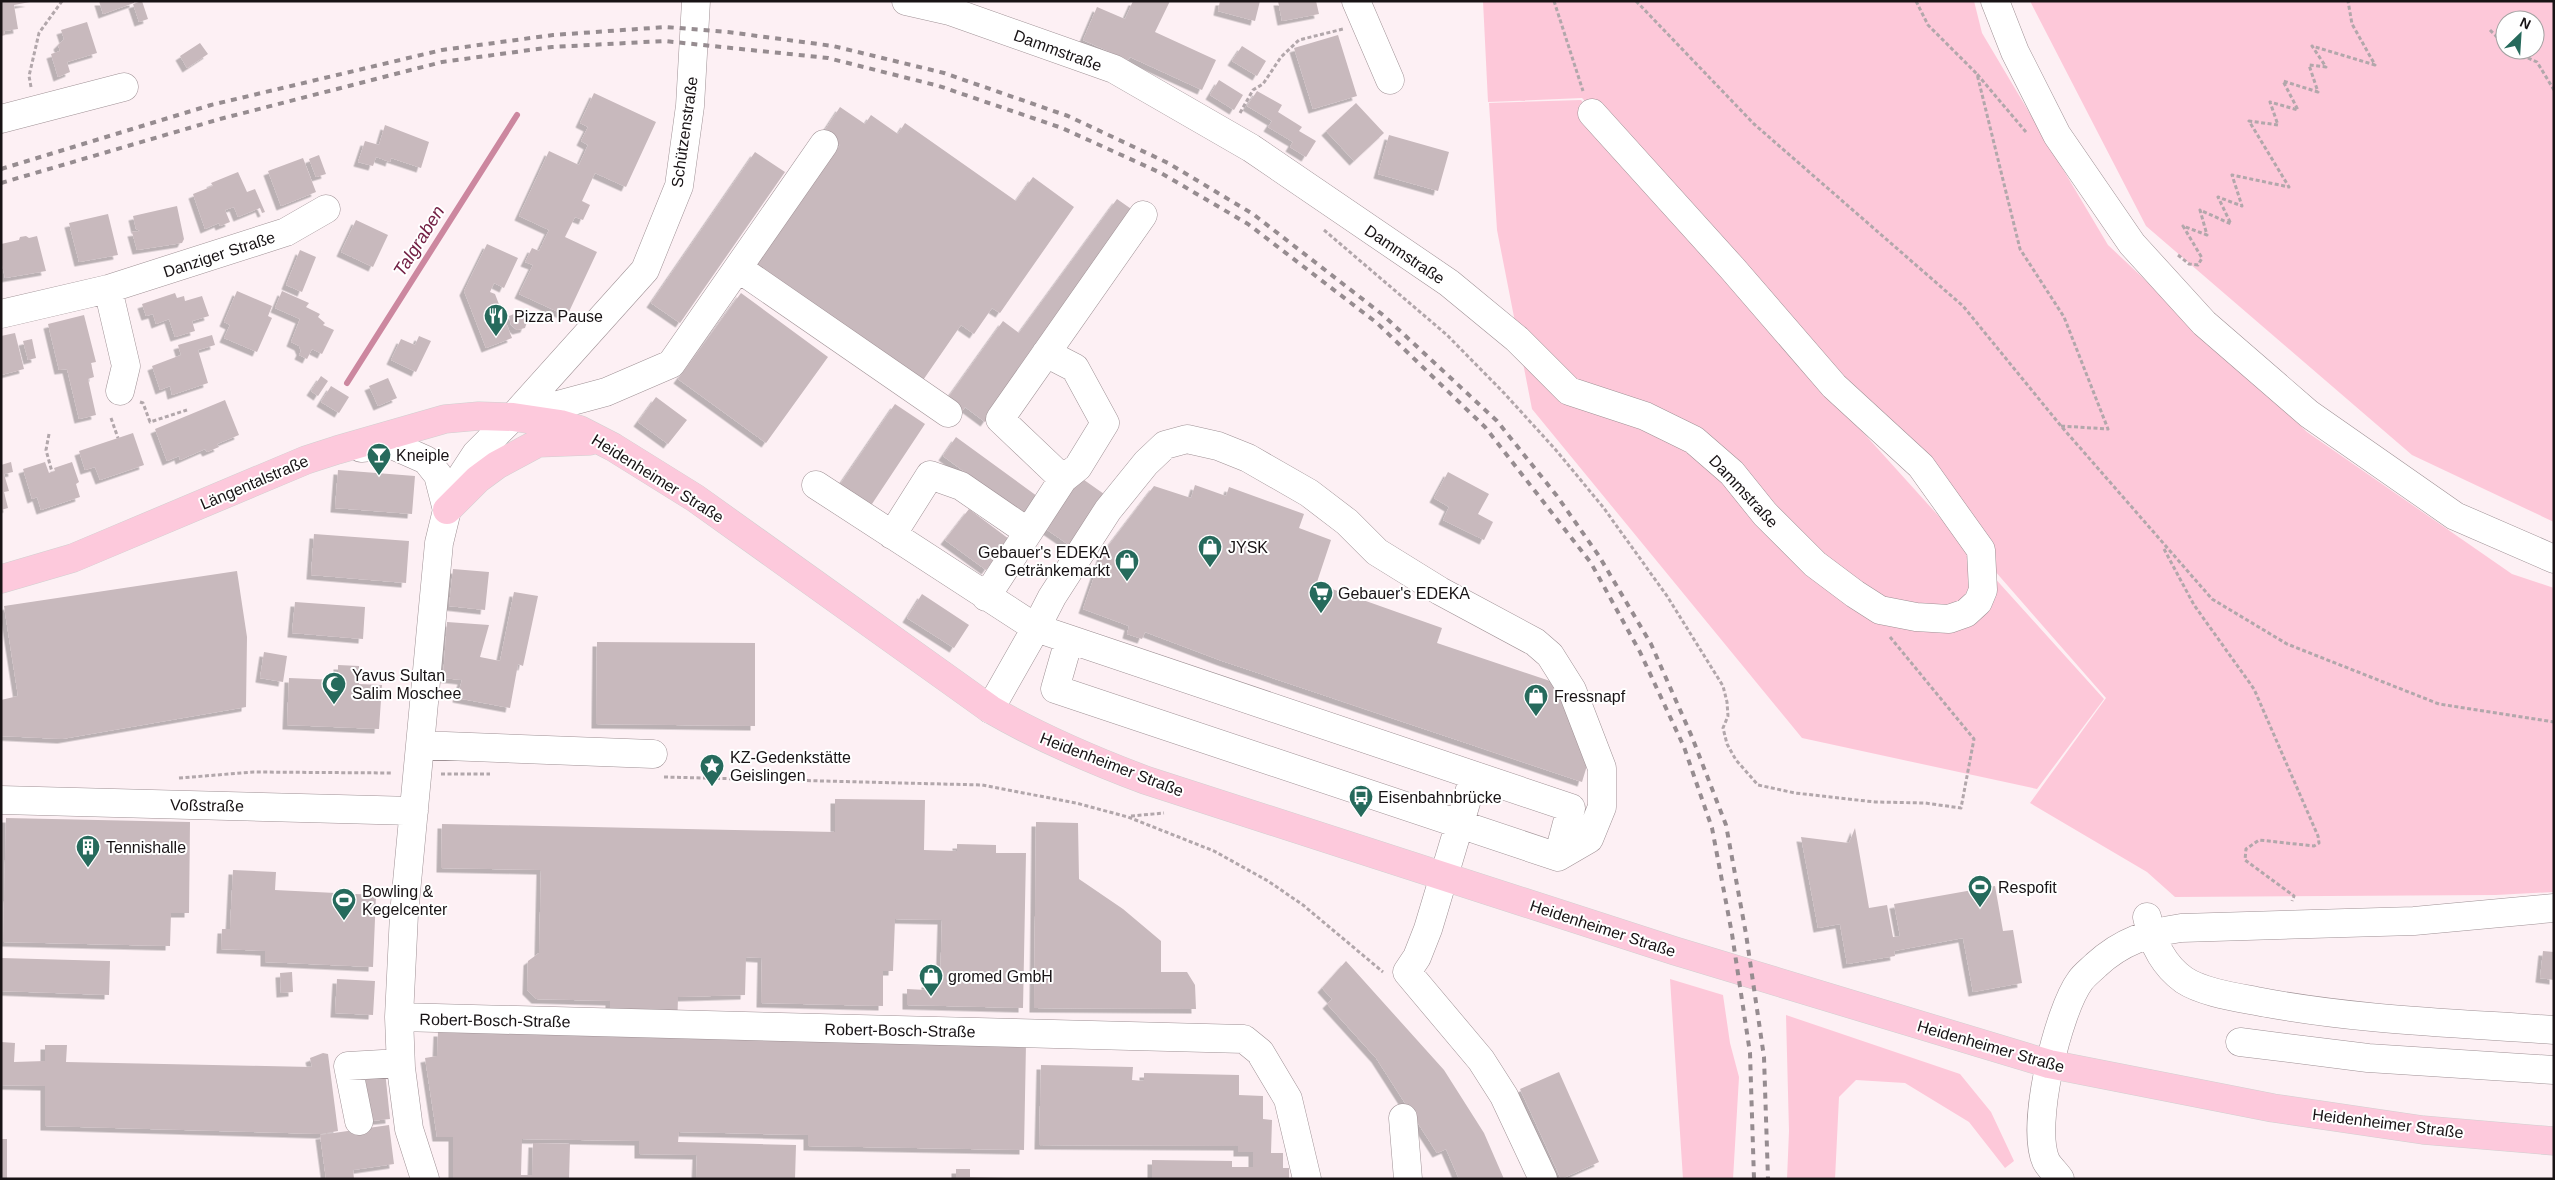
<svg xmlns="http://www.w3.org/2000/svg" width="2555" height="1180" font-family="Arial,sans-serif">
<defs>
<filter id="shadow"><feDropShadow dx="-4.5" dy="4.5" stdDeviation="0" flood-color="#0004"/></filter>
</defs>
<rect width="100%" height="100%" fill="#fdf0f4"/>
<!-- green -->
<path fill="#fdc8d9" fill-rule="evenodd" d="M1483 1H1974L1982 33 2108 245 2307 432 2512 574 2554 588V892L2496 895 2175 897 2147 872 2030 803 2106 698 1834 387 1660 177 1582 98 1488 102Z
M2030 1H2554V522L2412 455 2146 226ZM2505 20H2535V50H2505Z
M1581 100 1841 408 2104 699 2037 789 1802 738 1532 409 1497 230 1489 103Z
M1670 979 1723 995 1730 1043 1739 1077 1733 1179H1683Z
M1786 1015 1960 1074 1991 1112 2014 1161 2005 1168 1969 1122 1905 1083 1856 1080 1839 1097 1835 1179H1787L1789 1131Z"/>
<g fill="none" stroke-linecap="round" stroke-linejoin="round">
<!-- stream -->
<path stroke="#cc879f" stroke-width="6" d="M347 383 517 115"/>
</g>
<!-- building -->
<path fill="#c8b9bd" filter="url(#shadow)" d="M1 1 30 2 14 5 18 29 4 31 5 35 1 36Z
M99 1H134V3L103 14Z
M142 1 148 19 139 22 133 4Z
M1133 1H1170L1155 32 1216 60 1202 90 1130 57 1128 60 1083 40 1097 7 1125 19Z
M1220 1H1260L1255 21 1218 11Z
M1278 1H1316L1319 14 1282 21Z
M87 22 97 53 67 62 70 72 58 77 51 54 60 51 58 45 64 39 61 30Z
M1338 35 1357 96 1313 109 1294 48Z
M200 43 208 54 187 68 180 56Z
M1242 46 1266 61 1257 76 1232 61Z
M1219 80 1243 95 1234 110 1210 95Z
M1257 91 1282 105 1278 112 1302 127 1299 131 1316 141 1306 157 1290 147 1293 142 1268 127 1272 121 1247 106Z
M594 93 656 122 626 187 595 173 582 201 590 205 583 220 575 217 565 237 597 252 567 316 519 294 533 265 525 262 532 248 539 251 549 230 519 216 549 151 579 165 588 145 581 141 588 127 580 123Z
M1356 103 1384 133 1354 161 1326 131Z
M840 107 865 124 871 115 898 134 905 123 1016 201 1033 177 1074 207 1000 313 992 308 974 334 961 325 919 386 752 270 840 145 823 133Z
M385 125 429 142 421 168 391 158 390 162 376 157 373 166 358 162 365 141 379 145Z
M1389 135 1449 152 1438 191 1378 174Z
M755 152 785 172 680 323 651 303Z
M319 155 326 174 316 177 309 159Z
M303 158 316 192 281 206 268 171Z
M238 172 247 192 255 189 265 212 262 213 260 208 238 217 234 207 225 210 230 222 220 226 219 223 205 229 193 194 213 186 211 183Z
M1117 199 1137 213 985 422 965 407 961 413 945 402 1003 321 1019 333Z
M177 206 184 239 182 243 137 250 132 232 140 231 136 229 133 216Z
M108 214 118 255 79 262 69 223Z
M356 220 388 235 373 267 341 252Z
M26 236 29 238 37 236 46 271 5 278 1 260V244L19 240 20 237Z
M487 244 518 258 504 288 494 283 490 292 495 294 512 338 486 348 464 291Z
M300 250 316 257 302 292 286 285Z
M237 291 272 306 268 316 272 318 257 352 224 338 230 325 224 322Z
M282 291 309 303 306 307 320 314 318 317 325 323 323 325 334 330 322 354 312 349 307 359 299 355 301 351 299 346 291 342 300 319 275 308Z
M175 293 177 298 184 296 185 301 202 296 209 316 192 321 195 331 175 337 169 319 156 324 153 314 146 316 142 304Z
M741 293 828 357 766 443 678 379Z
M519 312 525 314 527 322 525 328 517 330 511 325 509 316Z
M84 315 96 362 91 363 94 377 88 379 96 415 79 419 67 369 59 370 48 324Z
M15 333 24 369 1 375V336Z
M212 335 215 345 198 350 208 383 172 395 170 386 160 390 152 366 181 355 178 345Z
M419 336 431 341 416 372 391 360 401 339 415 345Z
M32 339 36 358 28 360 23 341Z
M321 376 328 381 318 396 311 391Z
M388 378 397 398 378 406 369 386Z
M331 386 349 397 339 413 321 402Z
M656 397 687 420 668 444 638 422Z
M225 400 239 435 217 444 219 447 207 452 205 449 180 460 179 456 167 461 155 429Z
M895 404 925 424 870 507 839 486Z
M133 433 144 465 100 480 95 467 85 470 79 451Z
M956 437 1041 499 1027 518 943 456Z
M11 462 13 472 4 474 9 491 4 492 8 508 1 510V465Z
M45 462 49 473 55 471 54 468 72 462 79 482 76 484 80 497 41 510 37 497 32 499 23 469Z
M338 470 415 476 412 514 335 508Z
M1448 472 1489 494 1478 514 1493 522 1484 540 1443 520 1449 507 1434 498Z
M1077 475 1104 494 1069 545 1043 527Z
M1195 485 1226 496 1229 487 1304 514 1299 528 1331 540 1313 594 1329 600 1332 589 1442 628 1437 643 1553 682 1589 759 1582 782 1222 661 1145 632 1142 639 1127 634 1129 626 1083 609 1102 554 1154 486 1191 498Z
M969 509 1009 539 986 570 945 540Z
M314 534 409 541 406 583 311 575Z
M453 569 489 572 485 610 449 606Z
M237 571 247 637 246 707 62 739 1 736V700L18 696 4 606Z
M514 592 538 596 523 666 518 664 510 708 457 698 462 680 443 678 447 622 489 625 480 657 500 661Z
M922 594 969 625 954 648 907 618Z
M295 602 365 607 363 639 292 633Z
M597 642 755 643V726L596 724Z
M264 652 287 656 283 682 260 678Z
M338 665 359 666V684L382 685 379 729 287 725 289 678 338 680Z
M835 799 925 800 924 850 957 851V844L996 845V853H1026L1023 1008 907 1005V989L926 990V983L940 984 942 920 895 919 893 971H883V1006L761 1003 762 958 746 957 745 995 678 997 677 1034 1026 1043 1024 1150 808 1146V1135L679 1132 678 1142 796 1145 795 1179H696L697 1155 639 1154V1141L522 1139 521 1175H532L533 1143 570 1144 569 1179H453V1137H437L425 1058 437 1056 438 1032 602 1035 610 1032V1001L536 999 527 990 528 961 539 953 541 870 441 868 442 824 835 832Z
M6 818 190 822 189 913H171L170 946 3 942Z
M1036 822 1078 823 1079 879 1123 909 1161 941V972H1187L1195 985 1196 1009 1034 1008Z
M1855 828 1869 908 1887 905 1893 937 1900 936 1894 904 1995 886 2003 931 2013 930 2022 983 1973 992 1963 938 1894 951 1895 956 1847 964 1840 924 1818 928 1801 837 1849 843Z
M233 870 276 872 275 890 376 895 373 967 265 962V951L221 949 222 929H230Z
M2543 951 2554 952V980L2540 978Z
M1 958 110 961 109 995 1 991Z
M1346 961 1444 1070 1484 1133 1504 1179H1459L1446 1149 1437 1153 1376 1058 1327 1004 1332 999 1322 988Z
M292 972 293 992 281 993 280 973Z
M337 979 375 981 373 1015 335 1013Z
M1 1042 15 1043 14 1062 45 1061V1045H67L66 1062 312 1067 310 1058 323 1053 328 1054 338 1131 321 1134 45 1126V1086L1 1085Z
M1041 1065 1133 1067 1132 1080 1144 1081V1073L1239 1075V1095L1263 1096V1119L1272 1120 1271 1153H1283V1168H1289V1179H1152V1160L1232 1161V1167H1253V1152H1238V1146L1039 1145Z
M385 1071 390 1119 370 1121 365 1073Z
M1559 1072 1599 1162 1561 1179 1520 1089Z
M389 1125 394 1164 353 1170 354 1179H326L320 1135Z
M1 1139H7V1179H1Z
M956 1169H970V1177L1039 1179H956Z"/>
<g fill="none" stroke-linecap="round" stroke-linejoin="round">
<defs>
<path id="minor" d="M906 1 950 11 1114 69 1251 148 1449 283 1517 339 1569 391 1645 416 1694 440 1732 473 1765 514 1815 564 1855 594 1880 610 1916 617 1949 619 1966 613 1978 602 1983 590 1981 550 1921 466 1834 386 1732 268 1592 113
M1356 1 1390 80
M1995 1 2015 52 2057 135 2132 244 2204 323 2309 414 2455 516 2554 559
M1 119 124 87
M738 268 948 413
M108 289 126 366 120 391
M1 314 108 289 286 232 326 209
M513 417 606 392 671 364 824 144
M361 448 392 445 426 460 438 475 447 510
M1063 479 1000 419 1143 215
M816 485 1036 628 1052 597 1108 510 1146 463 1165 445 1187 439 1218 446 1248 458 1309 493 1347 522 1377 552 1440 591 1535 642 1550 655 1572 690 1602 768V807L1589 839 1558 857
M892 535 930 475 961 486 1028 532
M986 597 1063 479 1078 467 1105 423 1075 368 1046 353
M990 709 1036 628 1571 808 1558 857 1055 689 1069 640
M420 745 653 754
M1474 776 1428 929 1417 957 1407 972 1481 1060 1504 1096 1543 1179
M1 800 414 811
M2147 917C2152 942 2163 965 2184 980 2202 992 2235 997 2256 1001 2354 1020 2455 1023 2554 1030
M399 1017 1244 1039 1260 1052 1288 1099 1307 1179
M2240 1042 2368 1058 2554 1070
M1403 1118 1408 1179
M359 1121 348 1066 400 1063
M425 1179 409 1129 401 1068 399 1017 404 914 420 745 439 543 447 510 455 486 476 454 513 417 645 270 679 186 690 106 696 1
M2060 1179C2056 1173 2049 1167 2046 1161 2030 1126 2058 1011 2080 981 2084 975 2091 970 2096 965 2122 941 2148 933 2181 928L2414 921 2554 908"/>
<path id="major" d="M447 510 478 479 497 465 538 443 590 441
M1 579 73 558 306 460 337 450 445 419 479 416 513 417 560 424 580 430 613 447 695 498 990 709C1040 738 1092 760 1145 780L1675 951 2049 1064 2273 1108 2423 1130 2554 1141"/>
</defs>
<!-- minor casing -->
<use href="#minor" stroke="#9f9195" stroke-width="29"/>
<!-- major casing -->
<use href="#major" stroke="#d1d0d0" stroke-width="29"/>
<!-- path -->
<path stroke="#b2a7ab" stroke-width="3" stroke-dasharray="4 2.5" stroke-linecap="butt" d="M1554 1 1583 91
M1636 1 1754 124 1963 306 2061 426 2212 599 2287 644 2439 704 2554 722
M1916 1 1928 25 1977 74
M2490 30 2505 45
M2510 50 2537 62 2554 90
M31 87 29 76 39 33 62 1
M1240 113 1253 90 1263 84 1281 57 1299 40 1343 29
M2026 132 1977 74 2020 249 2064 317 2108 429 2061 426
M1324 230 1447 335 1504 393 1555 449 1603 507 1667 596 1723 686 1727 702 1728 716 1723 728 1727 744 1736 760 1758 785 1795 793 1875 802 1925 803 1961 808 1974 739 1890 637
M2178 255 2189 264 2198 265 2202 258 2183 226 2207 235 2200 210 2231 224 2218 197 2242 206 2232 175 2289 187 2249 121 2278 125 2270 102 2298 110 2283 81 2318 92 2309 65 2326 67 2312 46 2375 65 2352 24 2348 1
M140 402 143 403 150 422 187 410
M111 418 118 438
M49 434 46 450 52 472
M2164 549 2194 605 2254 689 2318 836 2319 843 2314 846 2259 840 2246 849 2245 860 2294 896 2292 901
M441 774H490
M664 777 982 785 1076 803 1128 817 1214 851 1268 881 1303 905 1383 972
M179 778 254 772 393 773
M1131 816 1164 813"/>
<!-- minor -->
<use href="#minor" stroke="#fff" stroke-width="28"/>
<!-- major -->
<use href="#major" stroke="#fdc9dc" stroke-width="28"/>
<!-- rail -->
<path stroke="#968c90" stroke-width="4" stroke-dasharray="6 6" stroke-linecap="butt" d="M1 169 211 105 442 50 553 35 666 27 728 32 833 46 944 73 1068 116 1168 163 1253 214 1383 315 1497 421 1557 496 1599 556 1651 644 1692 737 1726 825 1746 934 1764 1057 1768 1179
M1 183 220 119 442 62 552 47 664 41 828 58 939 86 1062 128 1161 173 1248 224 1377 323 1485 427 1591 563 1640 652 1684 747 1712 828 1732 934 1750 1053 1754 1179"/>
</g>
<!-- icons -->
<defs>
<symbol id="restaurant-pin" viewBox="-11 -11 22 30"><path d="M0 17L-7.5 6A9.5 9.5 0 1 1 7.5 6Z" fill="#266a5c" stroke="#fff"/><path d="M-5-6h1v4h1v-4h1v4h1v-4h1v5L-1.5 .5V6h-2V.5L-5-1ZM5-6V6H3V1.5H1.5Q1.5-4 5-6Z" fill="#fff"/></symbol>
<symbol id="bar-pin" viewBox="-11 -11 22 30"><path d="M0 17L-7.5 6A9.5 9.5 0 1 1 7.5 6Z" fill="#266a5c" stroke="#fff"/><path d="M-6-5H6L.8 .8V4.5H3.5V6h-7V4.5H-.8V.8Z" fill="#fff"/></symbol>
<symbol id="shop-pin" viewBox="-11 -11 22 30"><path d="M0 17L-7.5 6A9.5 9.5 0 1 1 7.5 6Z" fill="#266a5c" stroke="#fff"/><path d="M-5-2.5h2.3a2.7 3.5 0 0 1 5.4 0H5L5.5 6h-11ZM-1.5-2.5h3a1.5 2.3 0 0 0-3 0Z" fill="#fff"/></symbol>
<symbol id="supermarket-pin" viewBox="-11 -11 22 30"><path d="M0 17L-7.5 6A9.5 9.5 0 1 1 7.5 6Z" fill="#266a5c" stroke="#fff"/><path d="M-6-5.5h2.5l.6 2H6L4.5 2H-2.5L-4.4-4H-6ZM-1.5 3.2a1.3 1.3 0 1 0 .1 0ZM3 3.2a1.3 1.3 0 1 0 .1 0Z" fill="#fff"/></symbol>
<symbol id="mosque-pin" viewBox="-11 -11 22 30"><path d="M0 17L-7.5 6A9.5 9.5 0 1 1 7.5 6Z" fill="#266a5c" stroke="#fff"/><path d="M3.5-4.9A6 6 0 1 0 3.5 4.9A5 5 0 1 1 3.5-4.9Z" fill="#fff"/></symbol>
<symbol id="sight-pin" viewBox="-11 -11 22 30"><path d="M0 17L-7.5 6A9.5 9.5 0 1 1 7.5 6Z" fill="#266a5c" stroke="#fff"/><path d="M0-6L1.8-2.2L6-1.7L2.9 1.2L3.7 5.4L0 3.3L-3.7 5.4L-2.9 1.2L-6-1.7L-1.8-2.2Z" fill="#fff"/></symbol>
<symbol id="bus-pin" viewBox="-11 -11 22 30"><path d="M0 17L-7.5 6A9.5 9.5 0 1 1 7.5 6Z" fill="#266a5c" stroke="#fff"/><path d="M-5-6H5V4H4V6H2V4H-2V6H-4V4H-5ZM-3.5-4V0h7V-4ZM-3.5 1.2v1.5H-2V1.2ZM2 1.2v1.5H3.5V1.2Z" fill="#fff"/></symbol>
<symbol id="building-pin" viewBox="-11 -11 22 30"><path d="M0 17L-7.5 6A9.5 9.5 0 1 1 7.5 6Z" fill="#266a5c" stroke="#fff"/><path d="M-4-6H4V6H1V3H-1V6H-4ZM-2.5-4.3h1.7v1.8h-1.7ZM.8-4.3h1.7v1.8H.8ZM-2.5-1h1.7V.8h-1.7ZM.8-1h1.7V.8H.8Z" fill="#fff"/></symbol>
<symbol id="stadium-pin" viewBox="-11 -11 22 30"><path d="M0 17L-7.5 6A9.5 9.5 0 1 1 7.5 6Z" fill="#266a5c" stroke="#fff"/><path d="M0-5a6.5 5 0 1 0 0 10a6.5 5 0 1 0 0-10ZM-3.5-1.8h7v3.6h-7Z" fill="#fff"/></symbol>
</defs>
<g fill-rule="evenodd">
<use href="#restaurant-pin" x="482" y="302" width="28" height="38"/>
<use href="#bar-pin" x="365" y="441" width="28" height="38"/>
<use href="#shop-pin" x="1196" y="533" width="28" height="38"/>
<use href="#shop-pin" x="1113" y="547" width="28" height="38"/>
<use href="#supermarket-pin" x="1307" y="579" width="28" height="38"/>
<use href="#mosque-pin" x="320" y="670" width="28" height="38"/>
<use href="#shop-pin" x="1522" y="682" width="28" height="38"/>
<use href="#sight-pin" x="698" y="752" width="28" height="38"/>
<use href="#bus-pin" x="1347" y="783" width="28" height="38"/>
<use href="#building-pin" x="74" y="833" width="28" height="38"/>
<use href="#stadium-pin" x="1966" y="873" width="28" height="38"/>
<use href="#stadium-pin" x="330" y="886" width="28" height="38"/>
<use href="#shop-pin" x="917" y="962" width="28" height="38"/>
</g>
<g text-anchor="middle" stroke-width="4" stroke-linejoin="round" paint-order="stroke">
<!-- street labels -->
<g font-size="16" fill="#181315" stroke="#fff">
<text transform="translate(1058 50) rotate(20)" y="6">Dammstraße</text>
<text transform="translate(684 132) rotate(-82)" y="6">Schützenstraße</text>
<text transform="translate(219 254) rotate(-18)" y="6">Danziger Straße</text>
<text transform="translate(1405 254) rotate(34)" y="6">Dammstraße</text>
<text transform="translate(658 478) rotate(32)" y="6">Heidenheimer Straße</text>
<text transform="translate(254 482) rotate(-23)" y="6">Längentalstraße</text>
<text transform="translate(1744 491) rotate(47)" y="6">Dammstraße</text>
<text transform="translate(1112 764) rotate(21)" y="6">Heidenheimer Straße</text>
<text transform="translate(207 805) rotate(1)" y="6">Voßstraße</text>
<text transform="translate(1603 928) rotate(18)" y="6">Heidenheimer Straße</text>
<text transform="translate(495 1020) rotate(1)" y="6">Robert-Bosch-Straße</text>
<text transform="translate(900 1030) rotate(1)" y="6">Robert-Bosch-Straße</text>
<text transform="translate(1991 1046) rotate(16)" y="6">Heidenheimer Straße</text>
<text transform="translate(2388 1123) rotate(7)" y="6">Heidenheimer Straße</text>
</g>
<!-- poi labels -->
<g font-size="16" fill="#181315" stroke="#fff" text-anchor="start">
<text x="514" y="322">Pizza Pause</text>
<text x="396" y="461">Kneiple</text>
<text x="1228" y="553">JYSK</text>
<text x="1110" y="558" text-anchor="end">Gebauer's EDEKA<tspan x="1110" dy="18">Getränkemarkt</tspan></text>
<text x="1338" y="599">Gebauer's EDEKA</text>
<text x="352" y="681">Yavus Sultan<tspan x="352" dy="18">Salim Moschee</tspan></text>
<text x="1554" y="702">Fressnapf</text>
<text x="730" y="763">KZ-Gedenkstätte<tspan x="730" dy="18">Geislingen</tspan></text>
<text x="1378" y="803">Eisenbahnbrücke</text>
<text x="106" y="853">Tennishalle</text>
<text x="1998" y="893">Respofit</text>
<text x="362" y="897">Bowling &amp;<tspan x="362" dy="18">Kegelcenter</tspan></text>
<text x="948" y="982">gromed GmbH</text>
</g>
<!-- water labels -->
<g font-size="18" font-style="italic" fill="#732044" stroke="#fff">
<text transform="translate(419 241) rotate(-58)" y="6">Talgraben</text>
</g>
</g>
<!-- border -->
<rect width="2555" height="1180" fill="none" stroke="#181315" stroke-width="5"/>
<!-- north arrow -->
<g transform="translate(2520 35) rotate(25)"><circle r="24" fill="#ffffff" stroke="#a3a1a1"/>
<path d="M0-4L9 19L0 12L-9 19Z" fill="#266a5c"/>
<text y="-8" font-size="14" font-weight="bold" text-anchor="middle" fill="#181315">N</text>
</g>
</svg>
